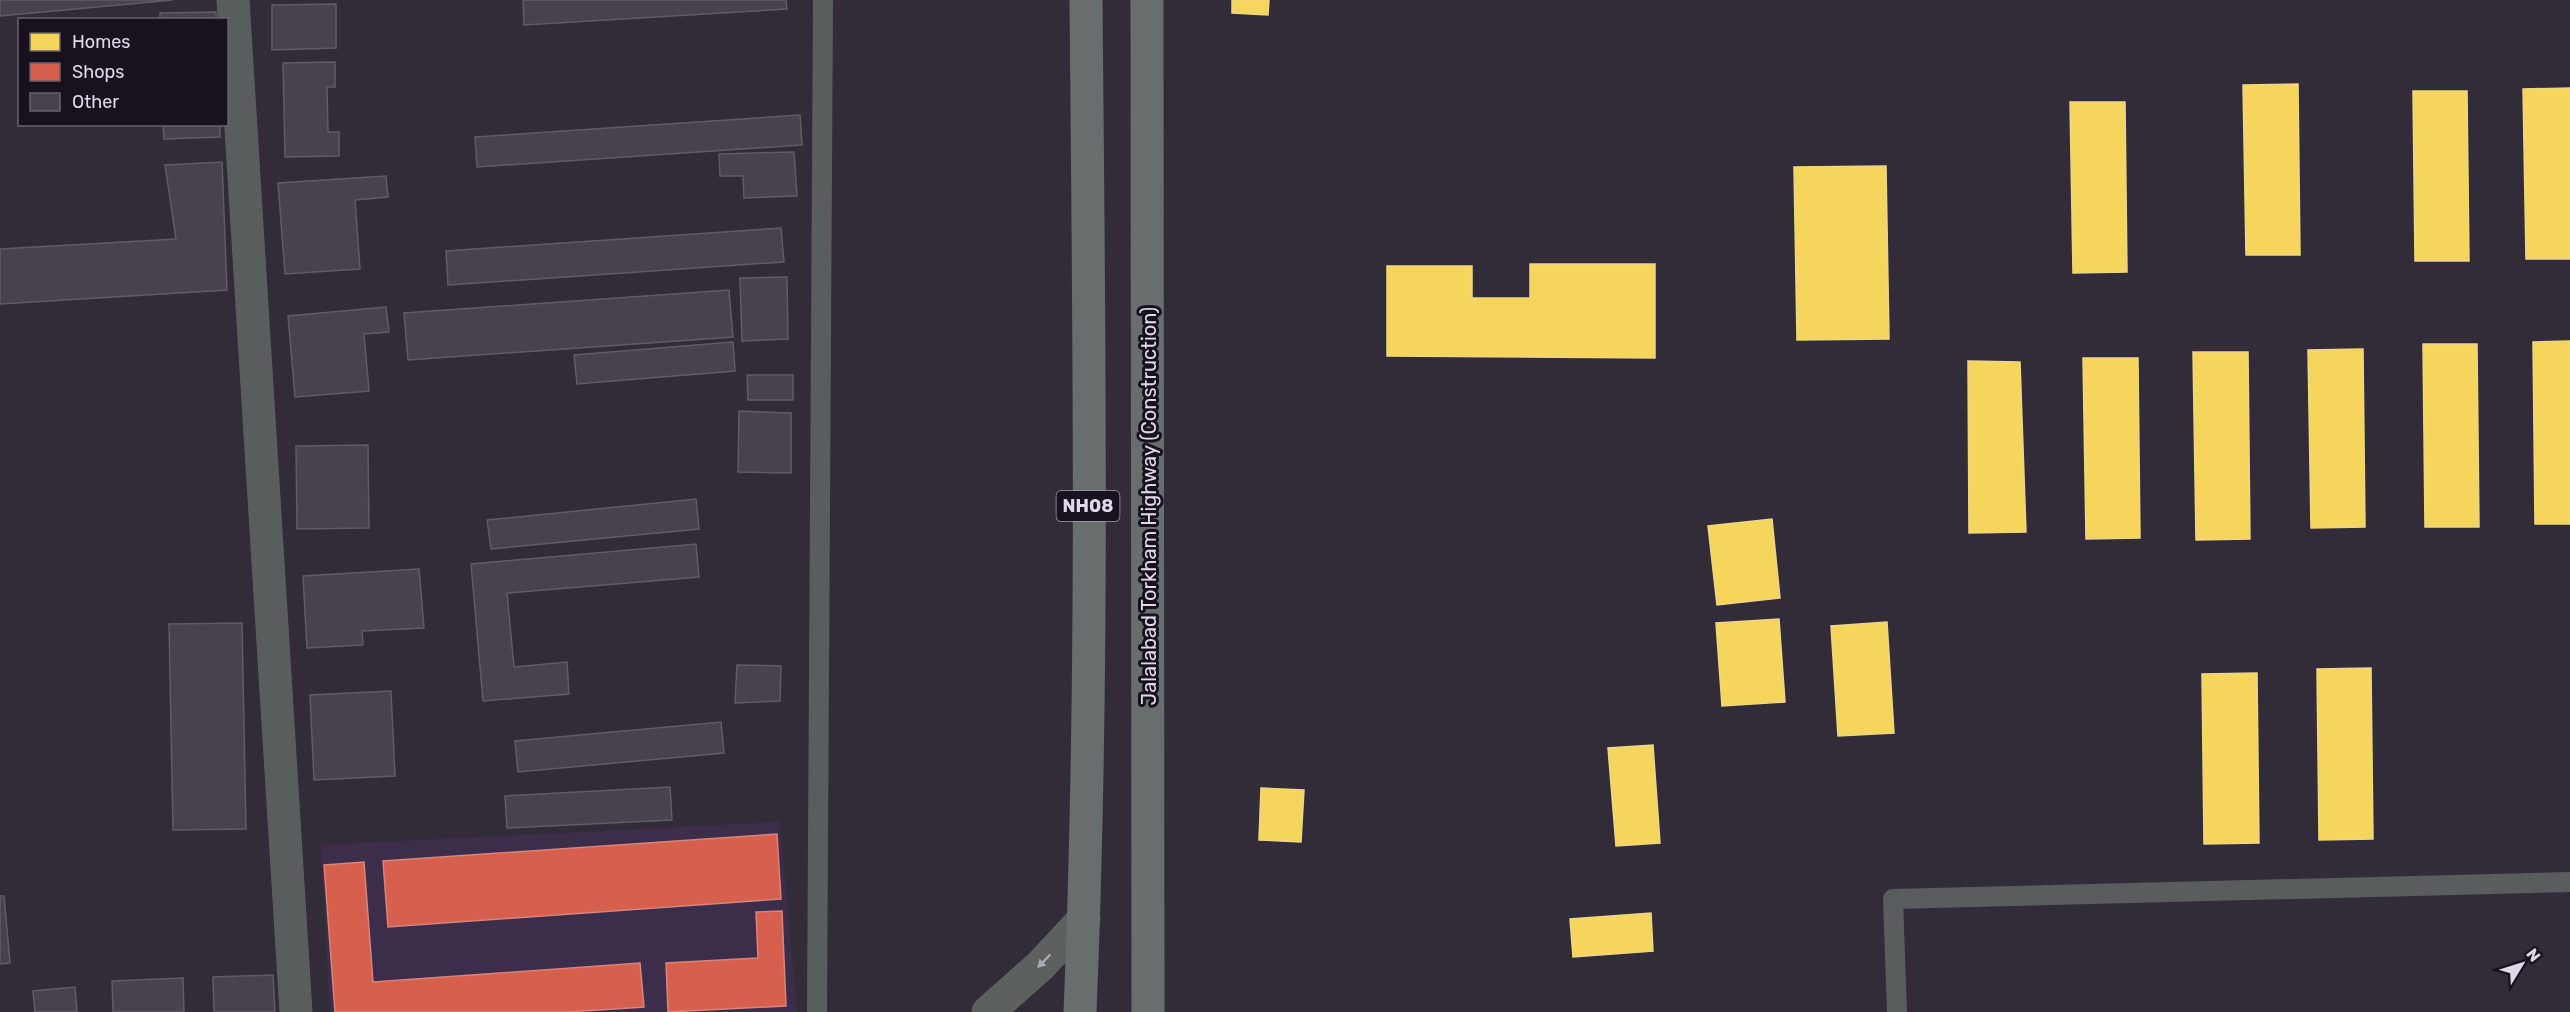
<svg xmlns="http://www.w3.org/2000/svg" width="2570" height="1012" font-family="Rubik,sans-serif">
<rect width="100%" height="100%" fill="#322c39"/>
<!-- built -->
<path fill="#3c2e4a" d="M780 822 797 1012H330L321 845Z"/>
<!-- homes -->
<path fill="#f6d55c" stroke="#efd686" stroke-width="1.5" d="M1232 0H1269L1268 15 1232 13Z
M2298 84 2300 255H2246L2243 85Z
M2570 88V259H2526L2523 89Z
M2413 91H2467L2469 261H2415Z
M2070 102H2125L2127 272 2073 273Z
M1886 166 1889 339 1797 340 1794 167Z
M1530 264H1655V358L1387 356V266H1472V298H1530Z
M2570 341V524H2535L2533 342Z
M2423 344H2477L2479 527H2425Z
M2363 349 2365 527 2311 528 2308 350Z
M2193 352H2248L2250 539 2196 540Z
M2083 358H2138L2140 538 2086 539Z
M1968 361 2020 362 2026 532 1969 533Z
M1772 519 1780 598 1717 605 1708 526Z
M1779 619 1785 702 1722 706 1716 623Z
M1887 622 1894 733 1838 736 1831 626Z
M2371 668 2373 839 2319 840 2317 669Z
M2257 673 2259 843 2204 844 2202 674Z
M1653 745 1660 843 1616 846 1608 748Z
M1261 788 1304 790 1301 842 1259 840Z
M1651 913 1653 951 1573 957 1570 919Z"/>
<!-- shops -->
<path fill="#d6604d" stroke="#d9847c" stroke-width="1.5" d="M777 834 781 899 388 927 383 861Z
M364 862 373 982 640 963 644 1007 568 1012H335L324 865Z
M782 911 786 1006 668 1012 666 963 758 958 756 912Z"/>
<!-- building -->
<path fill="#47424d" stroke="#615b67" stroke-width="1.5" d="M0 0H173L0 16Z
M523 0H786L787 9 524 25Z
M336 4V48L272 50V5Z
M216 12V20H160V13Z
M335 62V87H327L328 132H339V156L285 157 283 63Z
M800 115 802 145 477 167 475 137Z
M163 124H220V137L164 139Z
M794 152 797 196 744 198 743 176H720L719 154Z
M222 162 227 290 0 304V249L176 239 165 165Z
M386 176 388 197 355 200 360 269 285 274 278 183Z
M781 228 784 262 448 285 446 251Z
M787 277 788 339 742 341 740 278Z
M729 290 733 337 408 360 404 313Z
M386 307 389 332 364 334 369 391 295 397 288 316Z
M733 342 735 371 577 384 574 355Z
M747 375H793V400H748Z
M739 411 791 413V473L738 472Z
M368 445 369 528 297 529 296 446Z
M696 499 699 529 491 549 487 520Z
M696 544 699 577 507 593 514 667 567 662 569 694 483 701 471 564Z
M419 569 424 628 362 631 363 645 307 648 303 576Z
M242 623 246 829 173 830 169 624Z
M737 665 781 666 780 701 735 703Z
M391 691 395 776 314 780 310 695Z
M721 722 724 753 518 772 515 741Z
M670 787 672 820 507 828 505 796Z
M0 896H4L10 963 0 964Z
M273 975 275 1012H214L213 977Z
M183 978 184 1012H113L112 981Z
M75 987 77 1012H35L33 991Z"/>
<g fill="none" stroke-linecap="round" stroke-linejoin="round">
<!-- lane -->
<path stroke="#5a5d5e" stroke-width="20" d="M817 1012 823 0
M1897 1012 1893 899 2570 882"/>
<!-- street -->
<path stroke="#5a5d5e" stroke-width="33" d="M233 0 296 1012"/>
<!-- secondary -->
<path stroke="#5c6160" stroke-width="33" d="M988 1012 1040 966 1084 919"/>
<!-- highway -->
<path stroke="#686e6d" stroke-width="33" d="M1147 0 1148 1012
M1080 1012C1094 675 1089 337 1086 0"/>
</g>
<!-- one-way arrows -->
<defs><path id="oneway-solid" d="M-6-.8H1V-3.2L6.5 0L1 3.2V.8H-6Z" transform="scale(1.5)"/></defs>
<use fill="#aba8b2" href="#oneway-solid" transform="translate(1044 961) rotate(134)"/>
<g text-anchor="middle" stroke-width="6" stroke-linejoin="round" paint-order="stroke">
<!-- shield labels -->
<rect fill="#17121d" stroke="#a49dac" stroke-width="1.5" x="1056.5" y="491" width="63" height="30" rx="4.5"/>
<g font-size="18" font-weight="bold" fill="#e0d8e9">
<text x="1088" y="512">NH08</text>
</g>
<!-- street labels -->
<g font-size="20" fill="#e0d8e9" stroke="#17121d">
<text transform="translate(1149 506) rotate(-90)" y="7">Jalalabad Torkham Highway (Construction)</text>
</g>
</g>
<!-- legend -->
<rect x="18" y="18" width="210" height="108" fill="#17121d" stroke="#67616f" stroke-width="1.5"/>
<rect x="30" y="33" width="30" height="18" fill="#f6d55c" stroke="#67616f" stroke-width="1.5"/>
<text x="72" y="48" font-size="18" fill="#e0d8e9">Homes</text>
<rect x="30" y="63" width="30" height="18" fill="#d6604d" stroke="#67616f" stroke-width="1.5"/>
<text x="72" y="78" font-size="18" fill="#e0d8e9">Shops</text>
<rect x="30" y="93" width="30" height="18" fill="#47424d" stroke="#67616f" stroke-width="1.5"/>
<text x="72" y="108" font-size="18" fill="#e0d8e9">Other</text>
<!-- north arrow -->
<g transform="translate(2522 964) rotate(52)" stroke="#17121d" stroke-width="4.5" paint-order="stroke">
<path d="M0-4.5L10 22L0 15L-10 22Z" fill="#e0d8e9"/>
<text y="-9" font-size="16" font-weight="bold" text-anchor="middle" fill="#e0d8e9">N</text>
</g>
</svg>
